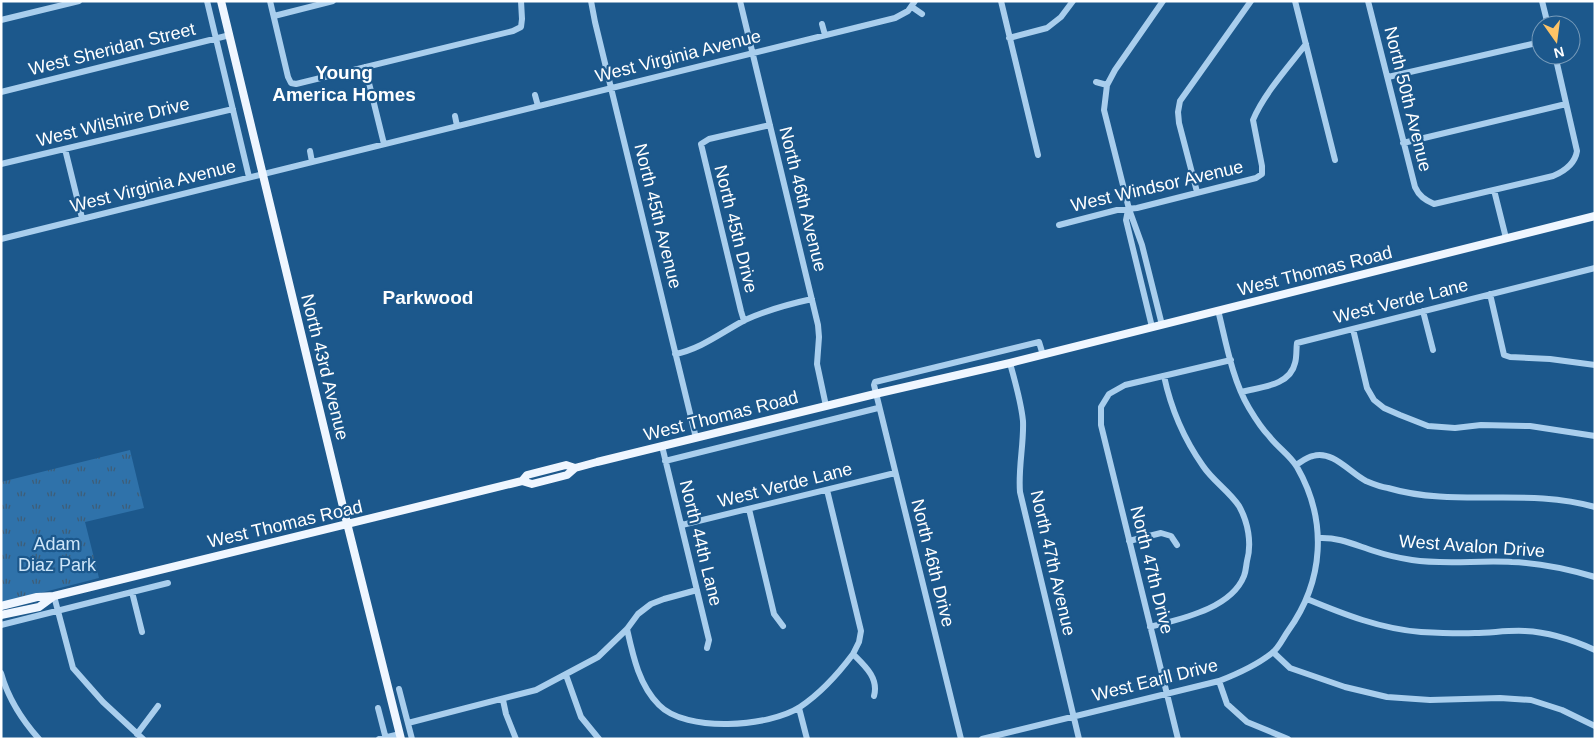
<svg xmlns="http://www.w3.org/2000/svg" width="1596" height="740" font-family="Arial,sans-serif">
<defs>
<pattern id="grass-tufts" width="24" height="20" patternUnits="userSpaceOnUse" patternTransform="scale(1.25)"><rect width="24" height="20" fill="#2f72aa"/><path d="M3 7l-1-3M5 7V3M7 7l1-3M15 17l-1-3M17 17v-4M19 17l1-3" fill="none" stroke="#3f5d76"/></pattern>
</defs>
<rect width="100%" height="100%" fill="#1c588c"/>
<!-- grass -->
<path fill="url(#grass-tufts)" d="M130 450 144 508 85 522 99 578 1 603V482Z"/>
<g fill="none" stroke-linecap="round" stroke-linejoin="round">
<!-- minor -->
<path stroke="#a9ceed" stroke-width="6" d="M207 1 249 177
M270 1 288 77 291 83 296 84 513 31 521 27 522 19 521 1
M591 1 595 22 696 438
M740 1 818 325 819 337 817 364 826 406
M1001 1 1038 155
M1295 1 1335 160
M1368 1 1415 187C1419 196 1425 200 1434 204L1553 176C1565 171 1575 164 1577 151L1555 55
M1542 1 1548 25
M912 7 922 14
M274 16 333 1
M1 20 79 1
M822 24 825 35
M1009 38 1047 28 1061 17 1073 1
M365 67 384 144
M1388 77 1541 42
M1096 82 1107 85
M1 92 230 35
M535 95 538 106
M455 116 457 126
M1403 143 1566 104
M65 149 82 218
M310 151 312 162
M1 164 233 109
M1494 190 1506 238
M1197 192 1179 123 1178 112 1180 101 1251 1
M1128 210 1126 220 1152 327
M1059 225 1117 210 1137 208 1256 178 1262 174V166L1253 120C1263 95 1289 66 1306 44
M1 239 895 18 908 11 915 1
M1490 294 1504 355 1510 357 1550 359 1595 365
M1423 311 1433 350
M744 321 741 311 701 144 709 139 770 125
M1162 325 1142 245 1129 209 1104 110 1107 85 1115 70 1163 1
M1353 329 1367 388 1374 400 1384 408 1400 415 1428 426 1455 428 1481 425 1530 426 1595 436
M675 354C701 349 722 332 745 320 767 310 789 304 812 299
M1010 363C1015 382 1021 401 1023 421 1024 444 1018 468 1020 492L1079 739
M1241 392C1260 387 1290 386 1295 363 1297 357 1296 349 1297 343L1595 268
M662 446 709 640 707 648
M665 461 878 408
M1296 465C1301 462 1307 457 1313 456 1333 450 1350 473 1366 481 1373 484 1381 487 1388 488 1456 508 1526 487 1595 507
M827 490 861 631 859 642 853 654C865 666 879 678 874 696
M749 509 774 614 783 626
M682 525 895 473
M1319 538C1339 537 1355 545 1374 551 1386 555 1399 558 1412 560 1445 565 1478 560 1512 562 1540 563 1568 569 1595 577
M1129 541 1161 533 1171 536 1177 545
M132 592 142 632
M54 596 73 668 103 702 143 739
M1307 599C1343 614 1381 629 1421 632 1439 633 1457 634 1475 633 1491 633 1508 630 1525 631 1549 632 1573 640 1595 650
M1 625 168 583
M1150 627C1180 619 1231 609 1244 576 1246 571 1246 566 1247 561 1252 543 1248 522 1239 506 1229 491 1213 481 1203 466 1184 439 1171 409 1164 376
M627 629C633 656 639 685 659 705 686 733 769 727 800 707 821 693 838 674 853 654
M1273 652 1290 668 1345 687 1387 697 1430 700 1500 698 1531 700 1562 710 1595 726
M1 673C8 698 22 720 39 739
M566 675 581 717 599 739
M1219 681 1227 704 1247 722 1288 739
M399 689 412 739
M503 700 506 714 516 739
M378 708 386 739
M799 708 807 739
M408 723 536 690 598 657 627 629 638 614 651 604 664 599 697 590
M137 734 158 706
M379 739 400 734
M961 739 874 385 875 382 1039 342 1043 355
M982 739 1219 681C1237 674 1257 665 1272 653 1279 648 1283 638 1288 631 1324 581 1328 521 1297 467 1290 455 1277 447 1269 436 1261 428 1255 418 1249 408 1232 379 1226 342 1218 310
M1178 739 1101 425V407L1109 394 1125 385 1231 360"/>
<!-- major -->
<path stroke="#eff6ff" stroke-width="8" d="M221 1 344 511 401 739
M522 481 527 475 566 465 575 468
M1 606 37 597 54 596 510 484 522 481 532 484 567 475 575 468 597 462 875 394 1010 363 1595 216
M1 615 39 607 54 596"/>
</g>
<g text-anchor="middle" stroke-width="4.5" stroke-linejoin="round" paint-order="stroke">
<!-- street labels -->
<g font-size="18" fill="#fff" stroke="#1c588c">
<text transform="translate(112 49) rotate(-14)" y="6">West Sheridan Street</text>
<text transform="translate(678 56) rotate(-14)" y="6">West Virginia Avenue</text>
<text transform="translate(1408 99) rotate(76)" y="6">North 50th Avenue</text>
<text transform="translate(113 122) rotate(-14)" y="6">West Wilshire Drive</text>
<text transform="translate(153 186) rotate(-14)" y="6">West Virginia Avenue</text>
<text transform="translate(1157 186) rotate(-13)" y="6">West Windsor Avenue</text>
<text transform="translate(803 199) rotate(76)" y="6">North 46th Avenue</text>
<text transform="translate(658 216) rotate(76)" y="6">North 45th Avenue</text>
<text transform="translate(736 229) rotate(76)" y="6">North 45th Drive</text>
<text transform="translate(1315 271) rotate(-14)" y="6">West Thomas Road</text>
<text transform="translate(1401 301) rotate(-14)" y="6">West Verde Lane</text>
<text transform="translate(325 367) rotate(76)" y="6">North 43rd Avenue</text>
<text transform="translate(721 416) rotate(-14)" y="6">West Thomas Road</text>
<text transform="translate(785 485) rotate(-14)" y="6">West Verde Lane</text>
<text transform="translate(285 524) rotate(-13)" y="6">West Thomas Road</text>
<text transform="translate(701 543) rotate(76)" y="6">North 44th Lane</text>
<text transform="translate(1472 546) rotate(4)" y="6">West Avalon Drive</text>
<text transform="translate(933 563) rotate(76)" y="6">North 46th Drive</text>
<text transform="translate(1053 563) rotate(77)" y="6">North 47th Avenue</text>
<text transform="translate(1152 570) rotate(76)" y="6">North 47th Drive</text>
<text transform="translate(1155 680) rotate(-14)" y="6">West Earll Drive</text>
</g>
<!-- park labels -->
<g font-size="18" fill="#cee6f9" stroke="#1c588c">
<text x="57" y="550">Adam<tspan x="57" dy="21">Diaz Park</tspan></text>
</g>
<!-- neighbourhood labels -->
<g font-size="19" font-weight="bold" fill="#fff" stroke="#1c588c">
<text x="344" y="79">Young<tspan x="344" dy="22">America Homes</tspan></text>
<text x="428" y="304">Parkwood</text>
</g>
</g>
<!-- border -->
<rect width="1596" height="740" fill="none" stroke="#ffffff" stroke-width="5"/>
<!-- north arrow -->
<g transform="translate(1556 40) rotate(166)"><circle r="24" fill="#1c588c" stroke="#779bba"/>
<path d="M0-4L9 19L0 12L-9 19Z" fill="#fdc366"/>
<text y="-8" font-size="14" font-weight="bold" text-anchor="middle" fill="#ffffff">N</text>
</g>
</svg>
